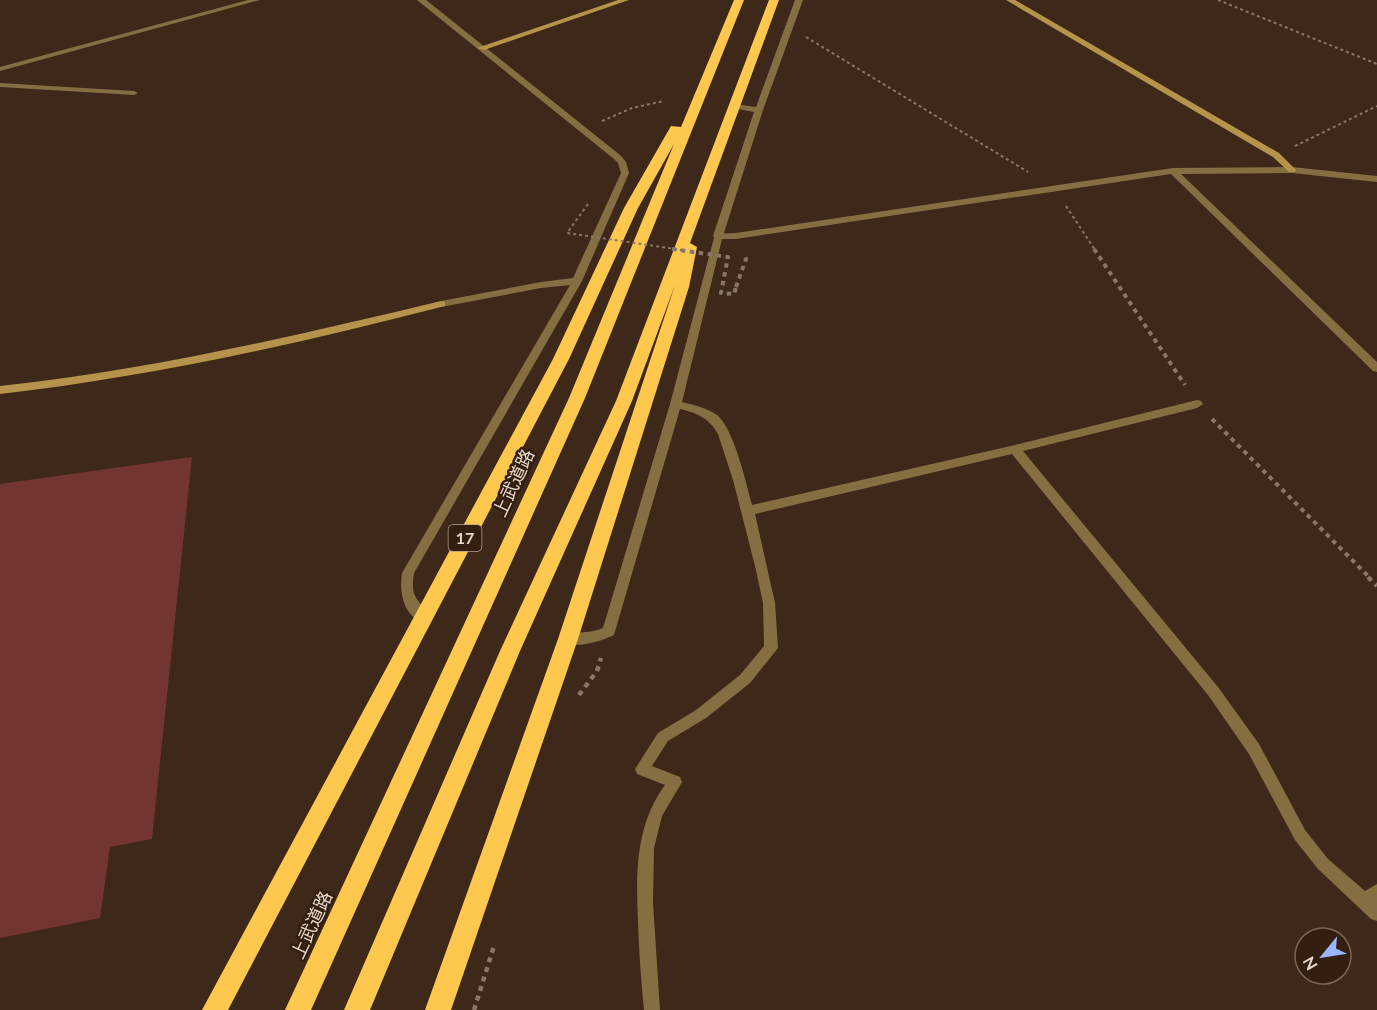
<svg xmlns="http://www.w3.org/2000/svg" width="1377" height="1010" font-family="Lato,'Noto Sans JP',sans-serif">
<rect width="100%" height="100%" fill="#3e2819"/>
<!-- building -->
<path fill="#733531" d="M192 457 152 839 110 847 100 918 0 938V484Z"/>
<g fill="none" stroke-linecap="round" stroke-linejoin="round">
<!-- path-far2 -->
<path stroke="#89766a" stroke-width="2" stroke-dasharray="3 3" stroke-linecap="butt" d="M1218 0 1377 64
M806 37 1028 172
M602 121 632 108 664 101
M1295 146 1377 106
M1066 206 1095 250"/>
<!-- path-far1 -->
<path stroke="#89766a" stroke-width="4" stroke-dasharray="4.5 4.5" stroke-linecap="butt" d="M1094 249 1185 385
M736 287 746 259 743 254
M1212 419 1370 578"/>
<!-- path -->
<path stroke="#89766a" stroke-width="4.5" stroke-dasharray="5 5" stroke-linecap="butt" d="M1368 577 1377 586
M579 695 597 671 601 658
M474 1010 494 946"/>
<!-- lane -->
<path fill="#846f43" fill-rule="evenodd" d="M248 0H260L0 71V67Z
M795 0H803L763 110 723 236 718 239 715 238 713 236 754 112 733 108 729 106 733 104 756 107Z
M0 83 134 91 138 93 134 95 0 87Z"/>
<!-- street -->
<path fill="#846f43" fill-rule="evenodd" d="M417 0H426L620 155 626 162 629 173 582 281 414 573C410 600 418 597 430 617L428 621 423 622C403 616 399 591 402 573L570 285 541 288 441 307 436 304 441 301 541 282 573 278 621 173 618 163 614 159Z
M1292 167 1377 176V182L1292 173 1181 174 1377 362V372L1373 371 1171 174 736 239H722L682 402C694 405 707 408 717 415 734 429 746 483 752 505L1015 445 1197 400 1201 401 1203 404 1197 408 1023 451 1218 687 1259 744 1305 830 1328 859 1365 891 1377 884V921L1371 919 1318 869 1295 840 1249 754 1208 695 1012 454 755 514 775 603 778 648 750 683 706 718 668 741 652 766 680 777 682 782 662 816 654 848 653 903 660 1010H644C641 981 639 952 638 922 636 874 635 826 665 785L637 774 635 769 658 733 696 710 740 675 764 646 763 603 755 566 733 480 718 434C709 418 697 413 680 409L614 635C599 642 579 648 563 643L561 639 563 635C577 631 590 634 603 628L670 404 715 234 736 233 1173 168Z"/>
<!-- secondary -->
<path fill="#b5934a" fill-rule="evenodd" d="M618 0H629L484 50 477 48Z
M1006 0H1015L1279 153 1296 170 1295 172H1289L1273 157Z
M441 301 445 302V306C298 344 150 377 0 394V386C149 370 295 336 441 301Z"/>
<!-- highway -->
<path fill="#fec84e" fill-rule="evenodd" d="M734 0H744L585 398 311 1010H285L569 398 674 144 638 208 569 359 228 1010H202L553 359 624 208 671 126 681 127Z
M769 0H779L690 243 697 247 689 287 578 639 451 1010H425L558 639 675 285 632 401 520 651 370 1010H344L500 651 616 401Z"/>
<!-- path-bridge-far1 -->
<path stroke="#89766a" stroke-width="2" stroke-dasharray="3 3" stroke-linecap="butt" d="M588 204 567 233 682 250"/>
<!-- path-bridge -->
<path stroke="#89766a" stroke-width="4" stroke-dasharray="4.5 4.5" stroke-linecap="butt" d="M672 249 728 257 721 293 734 294 736 287"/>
</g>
<g text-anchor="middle" stroke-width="5" stroke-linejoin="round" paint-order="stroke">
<!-- shield labels -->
<rect fill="#331e0f" stroke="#b0a095" stroke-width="1.5" x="448.5" y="525" width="33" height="26" rx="4.5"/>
<g font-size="16" font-weight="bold" fill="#e6d8ce">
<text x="465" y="544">17</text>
</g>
<!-- street labels -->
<g font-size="18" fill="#e6d8ce" stroke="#331e0f">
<text transform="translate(514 483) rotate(-65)" y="6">上武道路</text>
<text transform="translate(312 925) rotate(-65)" y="6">上武道路</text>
</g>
</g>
<!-- north arrow -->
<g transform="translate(1323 956) rotate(240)"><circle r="28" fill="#331e0f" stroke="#7b685b" stroke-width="1.5"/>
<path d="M0-4.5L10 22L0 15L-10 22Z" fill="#98b5fd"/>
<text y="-9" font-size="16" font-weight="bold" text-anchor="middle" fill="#e6d8ce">N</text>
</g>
</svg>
